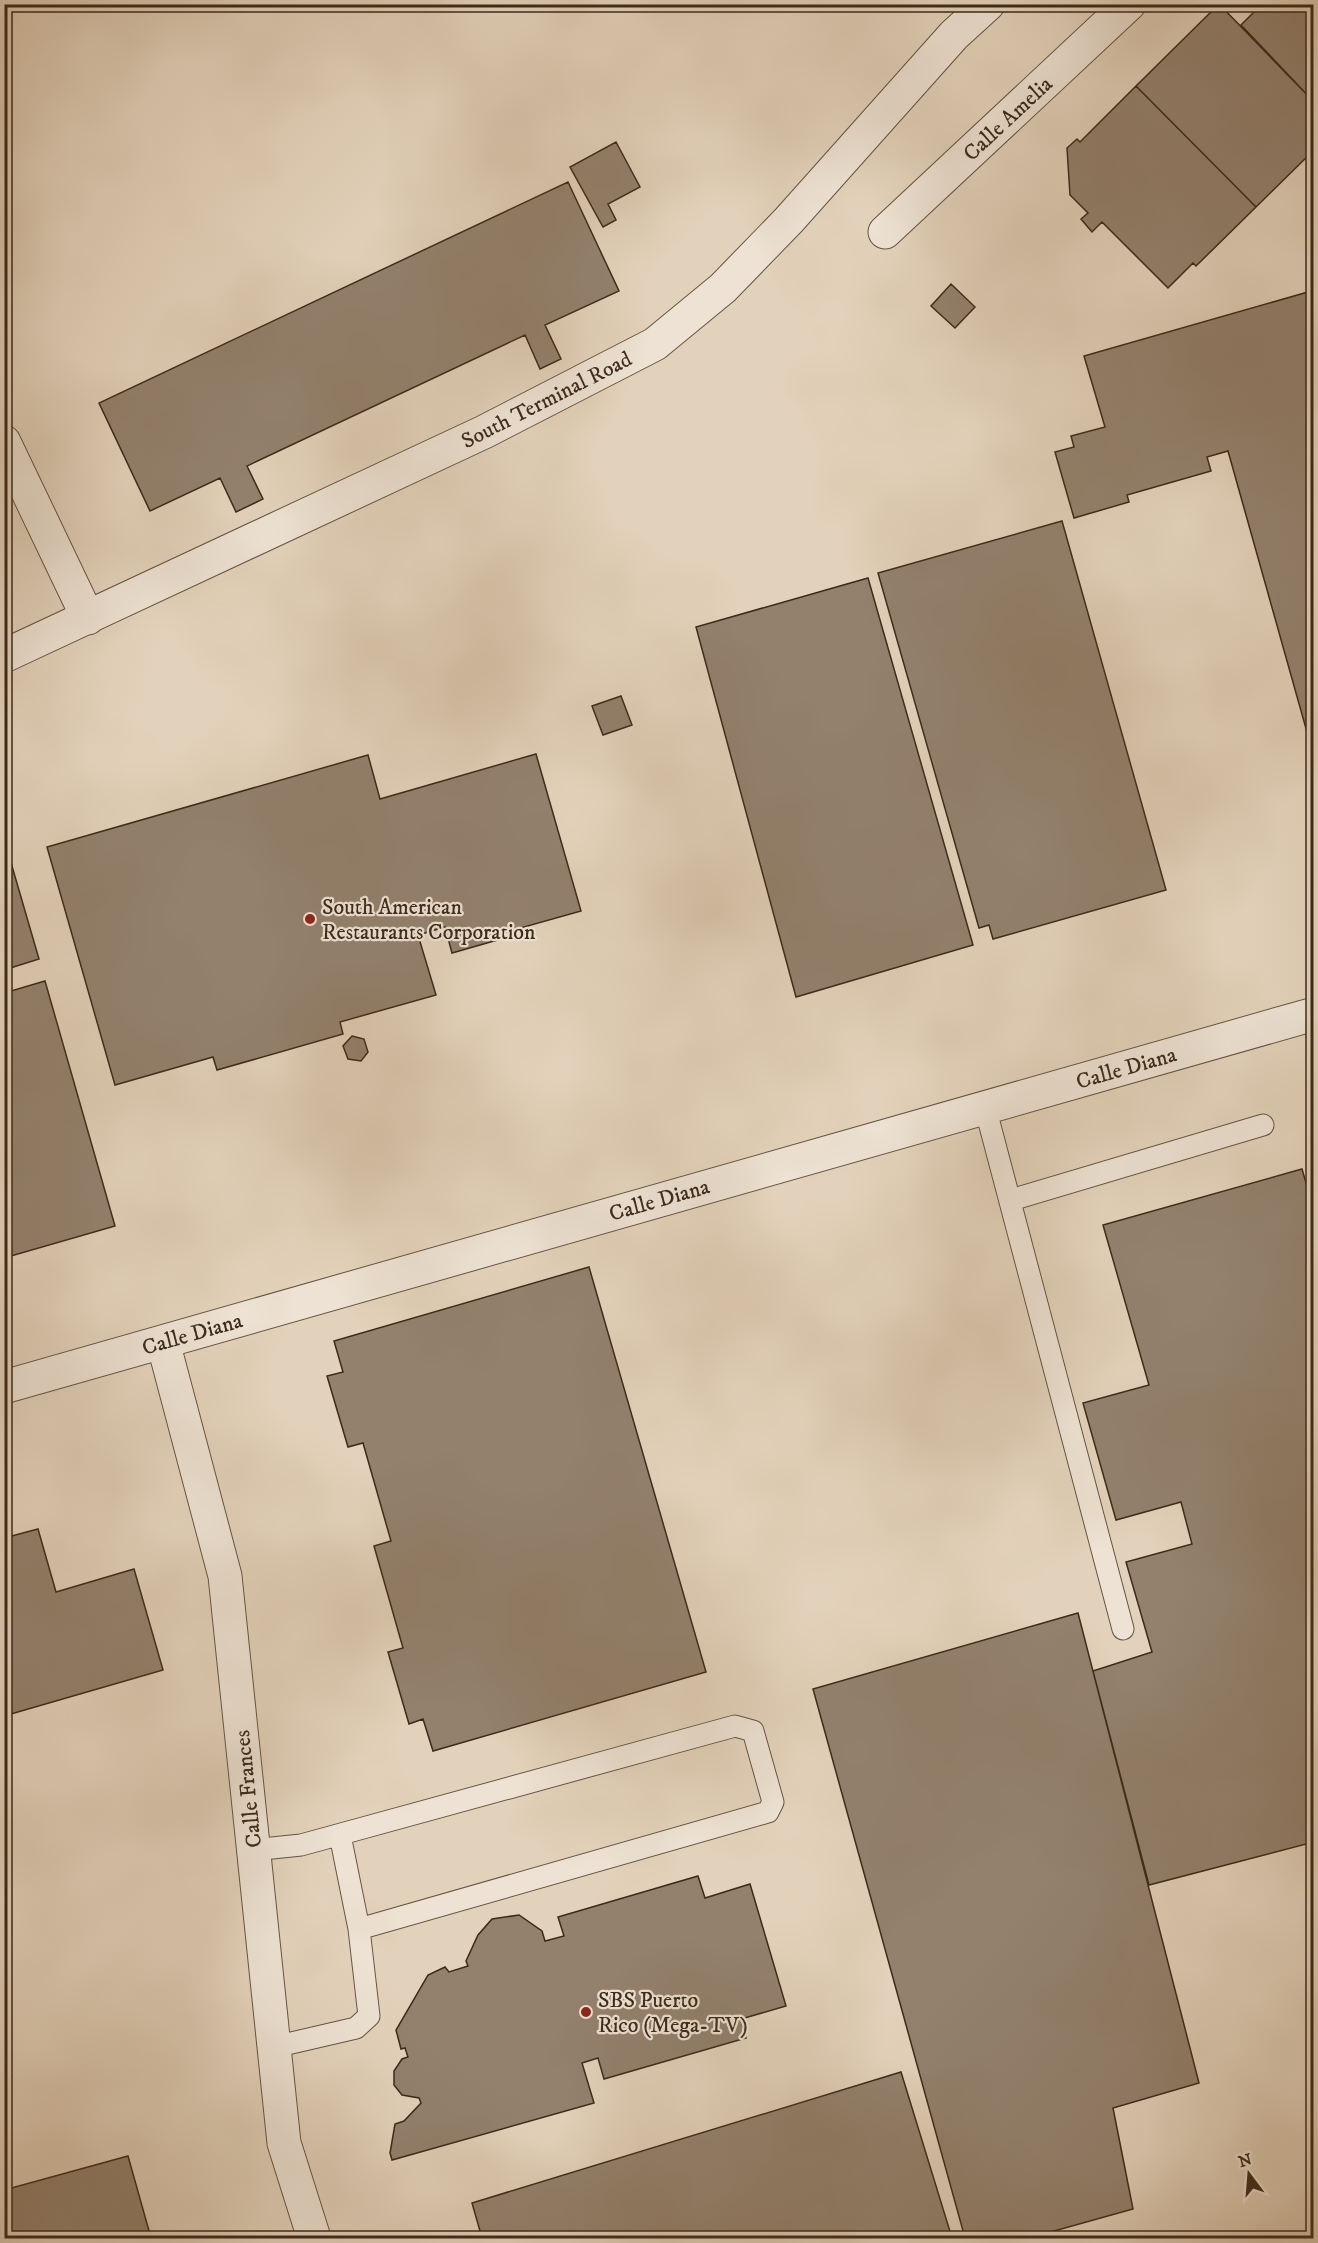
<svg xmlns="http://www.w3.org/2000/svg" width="1318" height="2243" font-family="'IM FELL DW Pica',serif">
<rect width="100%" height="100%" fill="#e3d2bb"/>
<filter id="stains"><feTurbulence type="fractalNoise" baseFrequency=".00333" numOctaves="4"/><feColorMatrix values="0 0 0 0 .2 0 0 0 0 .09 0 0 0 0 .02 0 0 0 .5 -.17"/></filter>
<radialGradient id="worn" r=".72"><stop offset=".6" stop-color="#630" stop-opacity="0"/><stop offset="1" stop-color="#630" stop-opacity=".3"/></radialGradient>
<!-- building -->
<path fill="#93816e" stroke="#3c2a1a" stroke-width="1.5" d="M1219 4 1314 102V150L1256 207 1136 86Z
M1262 4H1314V102L1241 25Z
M1136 86 1256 207 1196 266 1193 263 1168 288 1102 222 1092 232 1081 219 1088 213 1070 195 1067 148 1077 139 1080 142Z
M616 142 640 187 608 204 616 220 603 227 570 167Z
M568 182 619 291 545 325 561 359 540 369 525 335 247 466 263 499 236 512 220 478 150 511 99 403Z
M951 284 975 307 955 328 931 306Z
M1308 292 1314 312V757L1228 451 1207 457 1211 471 1127 495 1129 502 1074 518 1055 452 1074 447 1071 436 1105 427 1084 356Z
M1062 521 1166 890 993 939 989 925 979 928 878 573Z
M868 578 973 945 796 997 696 627Z
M621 696 632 725 603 735 592 706Z
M536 754 581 911 499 934 501 939 452 953 445 927 418 935 436 995 340 1022 343 1034 217 1070 213 1057 115 1085 47 847 368 755 380 799Z
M7 849 39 959 4 970V850Z
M45 981 115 1226 4 1258V993Z
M352 1036 364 1039 368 1052 361 1061 348 1059 343 1046Z
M1302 1169 1314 1210V1772L1309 1774 1314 1794V1842L1149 1885 1093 1671 1152 1652 1126 1562 1192 1544 1181 1502 1116 1520 1083 1403 1149 1385 1103 1225Z
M589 1267 706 1672 433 1751 423 1719 409 1724 388 1652 403 1648 374 1546 391 1541 363 1443 348 1447 327 1376 343 1372 334 1341Z
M38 1529 56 1592 134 1569 163 1670 4 1716V1538Z
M1078 1613 1199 2083 1113 2108 1133 2209 1029 2238H965L813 1689Z
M698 1876 705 1898 750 1884 786 2006 741 2019 746 2038 604 2079 598 2058 582 2063 594 2103 392 2160 390 2153 395 2124 404 2121 421 2103 419 2098 402 2095 394 2085V2071L402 2059 408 2057 405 2048 401 2049 396 2030 428 1975 445 1967 449 1972 468 1966 466 1961 478 1935 492 1919 519 1915 542 1931 545 1941 564 1936 558 1917Z
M901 2072 952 2238H482L472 2203Z
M128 2156 151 2238H4V2190Z"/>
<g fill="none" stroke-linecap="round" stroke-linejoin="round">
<defs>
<path id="service" d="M985 1107 1123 1629
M1011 1200 1263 1125
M253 1850 301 1845 735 1726 753 1731 773 1802 768 1812 359 1929
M274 2047 356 2028 369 2016 359 1929 340 1835"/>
<path id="minor" d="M885 232 1129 4
M4 442 88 618
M4 656 484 432 655 344 723 288 789 220 954 35 988 4
M163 1342 225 1576 284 2143 314 2238
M4 1387 1314 1014"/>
</defs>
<!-- service casing -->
<use href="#service" stroke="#665442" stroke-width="23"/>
<!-- minor casing -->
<use href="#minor" stroke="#665442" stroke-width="35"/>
<!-- service -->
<use href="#service" stroke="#ede2d3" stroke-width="21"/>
<!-- minor -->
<use href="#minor" stroke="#ede2d3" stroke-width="33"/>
</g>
<!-- markers -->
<g fill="#8f2418" stroke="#ede2d3" stroke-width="2">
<circle cx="310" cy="919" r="6"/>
<circle cx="586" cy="2012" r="6"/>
</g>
<g text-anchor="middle" stroke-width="4.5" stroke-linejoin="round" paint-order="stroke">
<!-- street labels -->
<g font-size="22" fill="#3c2a1a" stroke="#ede2d3">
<text transform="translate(1007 118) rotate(-43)" y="8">Calle Amelia</text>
<text transform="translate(546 399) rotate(-27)" y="8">South Terminal Road</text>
<text transform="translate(1126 1067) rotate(-16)" y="8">Calle Diana</text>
<text transform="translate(659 1199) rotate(-16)" y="8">Calle Diana</text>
<text transform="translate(192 1333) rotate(-16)" y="8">Calle Diana</text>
<text transform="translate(247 1789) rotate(-96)" y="8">Calle Frances</text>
</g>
<!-- poi labels -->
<g font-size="22" fill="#3c2a1a" stroke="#ede2d3" text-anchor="start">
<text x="322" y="914">South American<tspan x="322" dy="25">Restaurants Corporation</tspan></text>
<text x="598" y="2007">SBS Puerto<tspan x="598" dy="25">Rico (Mega-TV)</tspan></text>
</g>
</g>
<!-- margin -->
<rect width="1318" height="2243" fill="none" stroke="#e3d2bb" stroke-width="24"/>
<rect x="6" y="6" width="1306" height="2231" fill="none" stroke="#3c2a1a" stroke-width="3"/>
<rect x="12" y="12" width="1294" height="2219" fill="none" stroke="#3c2a1a" stroke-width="1.5"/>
<!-- north arrow -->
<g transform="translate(1249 2174) rotate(344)" stroke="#ede2d3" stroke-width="4.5" paint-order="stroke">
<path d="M0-4.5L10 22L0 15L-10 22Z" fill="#3c2a1a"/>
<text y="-9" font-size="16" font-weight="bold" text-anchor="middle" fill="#3c2a1a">N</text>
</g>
<rect width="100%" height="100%" filter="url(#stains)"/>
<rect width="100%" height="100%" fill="url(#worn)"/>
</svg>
